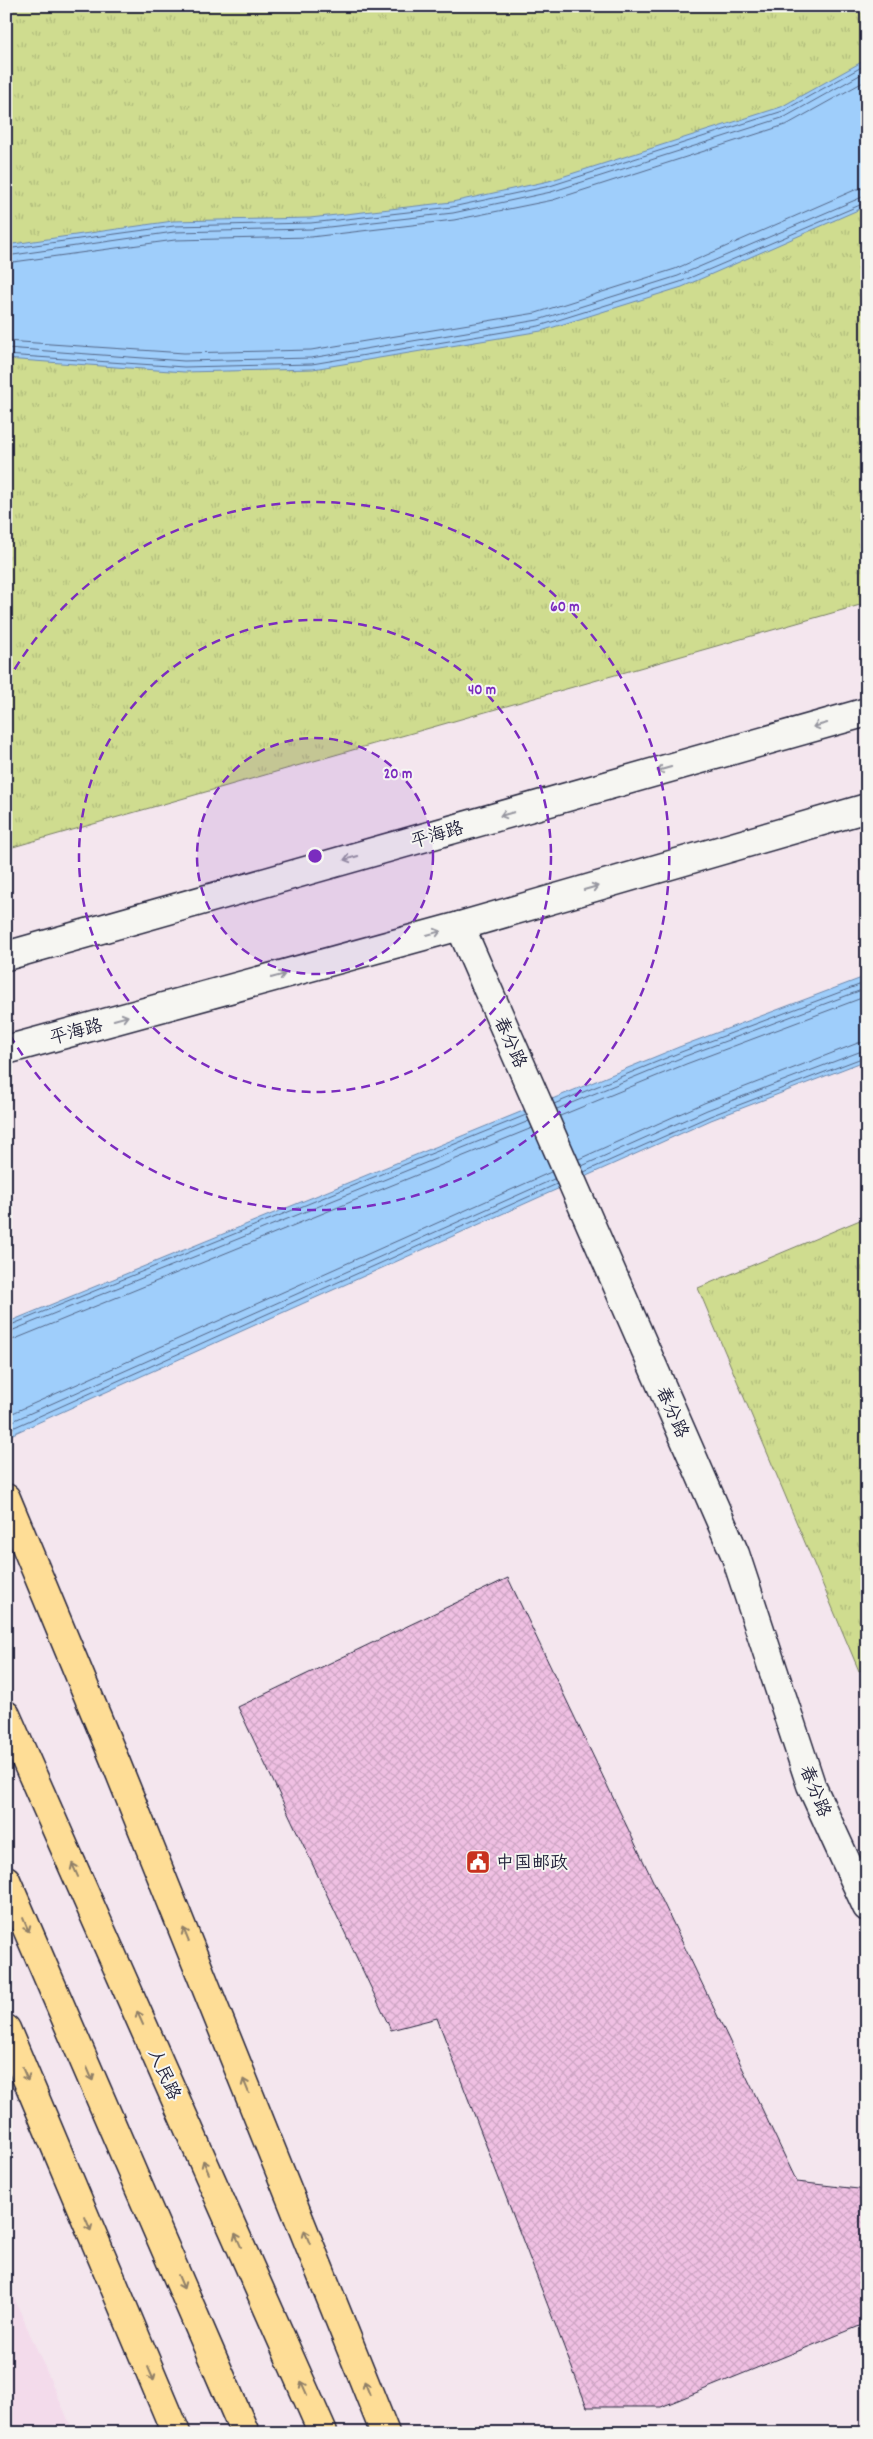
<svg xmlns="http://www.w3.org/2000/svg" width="873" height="2439" font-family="Dekko,'LXGW WenKai TC',sans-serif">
<defs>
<pattern id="park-tufts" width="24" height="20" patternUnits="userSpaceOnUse" patternTransform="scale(1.25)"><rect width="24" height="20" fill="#cfdc8f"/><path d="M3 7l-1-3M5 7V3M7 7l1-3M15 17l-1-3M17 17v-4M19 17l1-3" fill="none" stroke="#b1bc7c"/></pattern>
<pattern id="building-cross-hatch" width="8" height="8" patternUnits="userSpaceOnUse" patternTransform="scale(1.25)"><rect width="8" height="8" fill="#f0c0e3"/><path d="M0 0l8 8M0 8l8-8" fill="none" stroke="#cea5c4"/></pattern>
</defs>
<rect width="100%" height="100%" fill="#f4e6ee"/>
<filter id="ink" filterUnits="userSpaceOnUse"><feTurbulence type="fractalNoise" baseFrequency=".02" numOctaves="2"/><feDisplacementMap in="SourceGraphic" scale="10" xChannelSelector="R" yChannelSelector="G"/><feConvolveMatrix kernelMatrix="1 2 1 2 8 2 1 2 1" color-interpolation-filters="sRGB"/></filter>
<g filter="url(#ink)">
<!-- built -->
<path fill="#f3dbeb" d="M6 2280 74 2433H6Z"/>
<!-- park -->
<path fill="url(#park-tufts)" stroke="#787f65" d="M6 6H867V603L6 849Z
M867 1217V1668L859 1671 698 1288Z"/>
<!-- water -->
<path fill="#9fcefb" stroke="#6d89ae" d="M867 59V206L682 287 541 331 313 369 184 372 6 359V245L173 221 310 218 452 202 549 181 781 107Z
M867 976V1060L711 1120 6 1437V1323L679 1047Z"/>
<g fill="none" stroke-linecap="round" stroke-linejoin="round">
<!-- shore -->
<path stroke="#546788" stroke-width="1" d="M6 249 174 226 311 223 452 207 550 186 783 111 867 64
M6 256 174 232 311 229 453 213 551 192 785 117 867 71
M6 263 175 240 311 237 454 220 553 200 788 124 867 80
M6 341 184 353 311 350 536 313 675 269 857 189 867 188
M6 348 184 361 311 358 538 320 678 276 867 195
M6 355 184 367 312 364 539 326 680 282 867 202
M554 1104 681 1052 867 982
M557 1109 683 1057 867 988
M560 1116 686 1064 867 996
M579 1159 704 1103 858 1043 867 1042
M582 1166 707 1110 867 1049
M584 1172 710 1116 867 1056
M6 1327 526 1115
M6 1333 529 1121
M6 1341 15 1339 532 1128
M6 1416 551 1172
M6 1424 554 1179
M6 1431 557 1184"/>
</g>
<!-- building -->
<path fill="url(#building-cross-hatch)" stroke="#22223b" d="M508 1578 797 2182 867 2190V2323L661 2407H587L437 2018 391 2030 238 1707Z"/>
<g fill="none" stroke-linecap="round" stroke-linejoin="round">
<defs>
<path id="tertiary" d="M460 926 735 1554 811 1785 867 1907"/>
<path id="secondary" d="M6 956 867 712
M6 1050 460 926 867 808"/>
<path id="primary" d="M6 1498 116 1763 385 2433
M6 1715 323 2433
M6 1880 245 2433
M6 2029 176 2433"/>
</defs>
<!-- tertiary casing -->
<use href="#tertiary" stroke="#22223b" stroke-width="31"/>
<!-- secondary casing -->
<use href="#secondary" stroke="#22223b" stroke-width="31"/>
<!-- primary casing -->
<use href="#primary" stroke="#22223b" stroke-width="31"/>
<!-- tertiary -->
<use href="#tertiary" stroke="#f6f6f2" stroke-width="28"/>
<!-- secondary -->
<use href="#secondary" stroke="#f6f6f2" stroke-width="28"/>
<!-- primary -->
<use href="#primary" stroke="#fedd96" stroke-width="28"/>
</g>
<!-- one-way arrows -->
<defs><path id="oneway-shaft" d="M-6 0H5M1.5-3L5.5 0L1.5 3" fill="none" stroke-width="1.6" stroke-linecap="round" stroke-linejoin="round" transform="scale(1.25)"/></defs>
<g stroke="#9797a0">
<use href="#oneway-shaft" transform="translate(820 725) rotate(164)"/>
<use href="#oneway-shaft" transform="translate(664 769) rotate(164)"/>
<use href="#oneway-shaft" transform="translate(507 814) rotate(164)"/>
<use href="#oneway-shaft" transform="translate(351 858) rotate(164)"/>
<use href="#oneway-shaft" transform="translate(591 888) rotate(-16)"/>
<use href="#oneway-shaft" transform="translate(434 933) rotate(-15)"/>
<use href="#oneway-shaft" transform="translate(278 976) rotate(-15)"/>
<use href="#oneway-shaft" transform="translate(121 1018) rotate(-15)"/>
</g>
<g stroke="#908068">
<use href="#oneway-shaft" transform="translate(75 1870) rotate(-114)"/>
<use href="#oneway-shaft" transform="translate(26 1925) rotate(67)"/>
<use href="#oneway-shaft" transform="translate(186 1935) rotate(-112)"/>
<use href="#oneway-shaft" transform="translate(140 2018) rotate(-114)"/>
<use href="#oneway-shaft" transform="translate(25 2074) rotate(67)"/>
<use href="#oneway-shaft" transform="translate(90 2074) rotate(67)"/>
<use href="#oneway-shaft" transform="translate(246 2086) rotate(-112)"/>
<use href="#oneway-shaft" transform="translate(206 2167) rotate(-114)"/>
<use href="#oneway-shaft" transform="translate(88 2224) rotate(67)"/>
<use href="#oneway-shaft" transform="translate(307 2237) rotate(-112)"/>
<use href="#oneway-shaft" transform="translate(238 2240) rotate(-114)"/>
<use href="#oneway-shaft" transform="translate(181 2282) rotate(67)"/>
<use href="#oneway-shaft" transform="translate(151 2374) rotate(67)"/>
<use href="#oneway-shaft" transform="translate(304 2388) rotate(-114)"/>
<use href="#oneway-shaft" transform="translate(367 2388) rotate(-112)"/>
</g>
</g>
<!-- distance rings -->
<circle cx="315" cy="856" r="118" fill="#7b2cbf" fill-opacity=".12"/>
<g fill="none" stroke="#7b2cbf" stroke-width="2.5" stroke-dasharray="9 6">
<circle cx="315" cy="856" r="118"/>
<circle cx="315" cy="856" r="236"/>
<path d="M7 682A354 354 0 1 1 7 1030"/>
</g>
<!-- icons -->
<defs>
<symbol id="civic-square" viewBox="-11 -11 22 22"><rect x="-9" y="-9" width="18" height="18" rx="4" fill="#c8321e" stroke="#f6f6f2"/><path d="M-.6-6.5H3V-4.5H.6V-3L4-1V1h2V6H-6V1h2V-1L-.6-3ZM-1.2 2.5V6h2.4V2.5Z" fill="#fff"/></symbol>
</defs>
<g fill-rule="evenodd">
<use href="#civic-square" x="464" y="1848" width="28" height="28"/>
</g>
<g text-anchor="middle" stroke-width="4" stroke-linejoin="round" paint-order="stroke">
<!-- street labels -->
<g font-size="18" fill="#22223b" stroke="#f6f6f2">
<text transform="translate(437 834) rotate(-16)" y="6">平海路</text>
<text transform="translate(76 1031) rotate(-15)" y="6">平海路</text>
<text transform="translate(511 1042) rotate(66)" y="6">春分路</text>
<text transform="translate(673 1412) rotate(66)" y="6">春分路</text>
<text transform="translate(816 1791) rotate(68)" y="6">春分路</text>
<text transform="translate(165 2074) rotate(66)" y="6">人民路</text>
</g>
<!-- poi labels -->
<g font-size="18" fill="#22223b" stroke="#f6f6f2" text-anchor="start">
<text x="496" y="1868">中国邮政</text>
</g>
</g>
<circle cx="315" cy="856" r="8" fill="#7b2cbf" stroke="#f6f6f2" stroke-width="2.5"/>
<g font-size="15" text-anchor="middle" font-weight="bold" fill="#7b2cbf" stroke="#f6f6f2" stroke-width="4" stroke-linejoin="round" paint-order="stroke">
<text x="565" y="611">60 m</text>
<text x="482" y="694">40 m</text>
<text x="398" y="778">20 m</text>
</g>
<!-- margin -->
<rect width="873" height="2439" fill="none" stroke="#f6f6f2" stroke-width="25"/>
<rect x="12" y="12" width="848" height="2414" fill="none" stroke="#22223b" stroke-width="2" filter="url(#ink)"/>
</svg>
